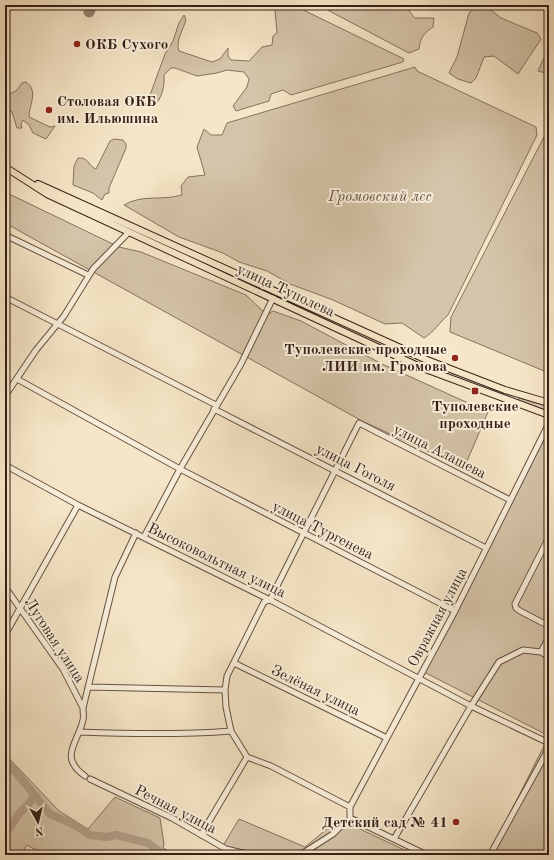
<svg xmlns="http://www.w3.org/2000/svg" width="554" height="860" font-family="'Old Standard TT',serif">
<rect width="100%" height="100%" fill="#f6e6c7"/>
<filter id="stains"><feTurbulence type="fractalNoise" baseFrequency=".005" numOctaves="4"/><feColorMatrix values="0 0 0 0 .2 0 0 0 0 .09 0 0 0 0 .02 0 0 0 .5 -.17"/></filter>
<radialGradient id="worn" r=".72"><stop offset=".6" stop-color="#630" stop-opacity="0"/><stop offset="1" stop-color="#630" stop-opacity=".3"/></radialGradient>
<!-- green -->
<path fill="#d5c4a9" stroke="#857260" d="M273 5H293L404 59 403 62 291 95 283 90 271 94 269 101 236 111 233 106 247 87 249 79 244 72 227 70 217 73 197 76 175 68H171L164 75C165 84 162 102 152 106L149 103V98L165 54 173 41 179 23 184 15 186 19C184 29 175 41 179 51L212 62 220 59 228 48V56L231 60 249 61 262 47 272 45 273 36 277 33 275 10Z
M318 5H409V11L415 18H434L433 27C424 33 420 38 419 49L409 53Z
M478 6H486L501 18 537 33 541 39 518 74 494 56 484 57 476 78 471 83 458 79 449 73 457 57 469 13Z
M549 47V74L538 71Z
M415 67 417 71 536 127 537 135 448 315C439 323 434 332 424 338L402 323 385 324 333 300 290 284 267 271 239 262 223 253 179 237 124 205C142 194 162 201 182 195L181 186 188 177 205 175 197 147 204 129 211 135H222L227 123Z
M26 82C39 91 29 105 29 117L50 127 55 126 46 139 33 133 29 125 23 120 21 124 22 128H17L12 112 5 109V97L17 90 22 83Z
M546 133H549V373L450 332V330L451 317Z
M114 139 123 140 126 144V148L109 188V193L105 194 102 200 93 193 73 185 74 166 78 158C89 157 88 166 96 169L110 141Z
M5 192 119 247 141 252 246 295 267 315 273 311 301 321 382 364 488 412 464 468 362 421 5 223Z
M519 398 549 407V412L518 401Z
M549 428V855H489L549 736 424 672Z
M5 754 59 811 88 829 115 797 160 818 164 844 163 848 177 855H45L27 845 21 855H5Z
M239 819 305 847 339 819 415 855H289L284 852H271L269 855H234L224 844Z"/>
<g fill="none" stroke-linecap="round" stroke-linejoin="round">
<!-- river -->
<path stroke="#b4a28b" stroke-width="8" d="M5 759 50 814 75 825 90 835 107 837 116 835 148 843 164 855
M5 833C11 828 13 822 18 815 23 808 28 807 32 799L37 797"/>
<!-- taxiway -->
<path stroke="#96826e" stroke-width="11" d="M89 12 92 5"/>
<defs>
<path id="minor" d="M5 235 88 275
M5 297 216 405
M17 379 180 469 455 611
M5 396 36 350 64 316 93 269 129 232
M214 409 486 548
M5 465 78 505 270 600 471 706 549 743
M144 537 180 469 241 364 273 298
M549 537 515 604 516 608 520 611 549 626
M5 587 63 669 83 708
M5 635 78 505
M541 652 549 637
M234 663 387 738
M88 687 225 690
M80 732C131 734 180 735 231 731
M247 757 231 731 226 707 225 690 227 676 264 602 270 600 278 584 359 423 510 500
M247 757 271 766 350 807
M85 776C58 757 78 743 83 720 84 717 83 712 83 708L115 577 136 533
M90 779 172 818 226 849 251 855
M201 835 247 757
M394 839 471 706 499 662 523 650 541 652 549 657
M25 854 27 855
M300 855 333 834 345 822
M427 855 350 818V807L455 611 549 423
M490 855 549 748"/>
<path id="major" d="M5 167 47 194 420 367 549 415
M38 184 427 360 505 390 549 403"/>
</defs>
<!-- minor casing -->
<use href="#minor" stroke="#655142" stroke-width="7"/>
<!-- major casing -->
<use href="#major" stroke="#351f16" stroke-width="8"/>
<!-- minor -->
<use href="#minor" stroke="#f9efdb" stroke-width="5"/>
<!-- major -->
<use href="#major" stroke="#f6e6c7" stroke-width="6"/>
</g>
<!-- markers -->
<g fill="#8f2418" stroke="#f9efdb" stroke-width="1.5">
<circle cx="77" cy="44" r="4"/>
<circle cx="49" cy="110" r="4"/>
<circle cx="455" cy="358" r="4"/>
<rect x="471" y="387" width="8" height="8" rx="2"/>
<circle cx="456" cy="822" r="4"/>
</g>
<g text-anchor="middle" stroke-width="4" stroke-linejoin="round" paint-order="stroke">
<!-- poi labels -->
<g font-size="15" font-weight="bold" fill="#351f16" stroke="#f9efdb" text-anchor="start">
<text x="85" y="49">ОКБ Сухого</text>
<text x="57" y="106">Столовая ОКБ<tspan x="57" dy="17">им. Ильюшина</tspan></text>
<text x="447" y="354" text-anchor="end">Туполевские проходные<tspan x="447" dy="17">ЛИИ им. Громова</tspan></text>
<text x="475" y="411" text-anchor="middle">Туполевские<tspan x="475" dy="17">проходные</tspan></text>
<text x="448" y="827" text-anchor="end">Детский сад № 41</text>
</g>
<!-- park labels -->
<g font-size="15" font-style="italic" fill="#655142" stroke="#f9efdb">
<text x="380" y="201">Громовский лес</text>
</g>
<!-- street labels -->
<g font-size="15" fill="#351f16" stroke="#f9efdb">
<text transform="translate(286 290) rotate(25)" y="5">улица Туполева</text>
<text transform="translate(440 451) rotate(27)" y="5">улица Алашева</text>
<text transform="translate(356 467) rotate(27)" y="5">улица Гоголя</text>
<text transform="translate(323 530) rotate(27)" y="5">улица Тургенева</text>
<text transform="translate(217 560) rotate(26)" y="5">Высоковольтная улица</text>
<text transform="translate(437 617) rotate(-62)" y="5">Овражная улица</text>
<text transform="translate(55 640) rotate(57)" y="5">Луговая улица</text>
<text transform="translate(316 690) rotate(26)" y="5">Зелёная улица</text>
<text transform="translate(176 809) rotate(27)" y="5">Речная улица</text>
</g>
</g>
<!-- margin -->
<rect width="554" height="860" fill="none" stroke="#f6e6c7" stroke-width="20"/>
<rect x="6" y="6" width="542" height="848" fill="none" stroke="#351f16" stroke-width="2"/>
<rect x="10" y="10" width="534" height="840" fill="none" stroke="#351f16"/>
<!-- north arrow -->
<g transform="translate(38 822) rotate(172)" stroke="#f9efdb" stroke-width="3" paint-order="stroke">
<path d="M0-3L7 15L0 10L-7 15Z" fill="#351f16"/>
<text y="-6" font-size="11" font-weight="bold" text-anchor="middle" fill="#351f16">N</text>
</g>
<rect width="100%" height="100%" filter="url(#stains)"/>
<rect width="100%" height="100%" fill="url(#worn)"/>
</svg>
